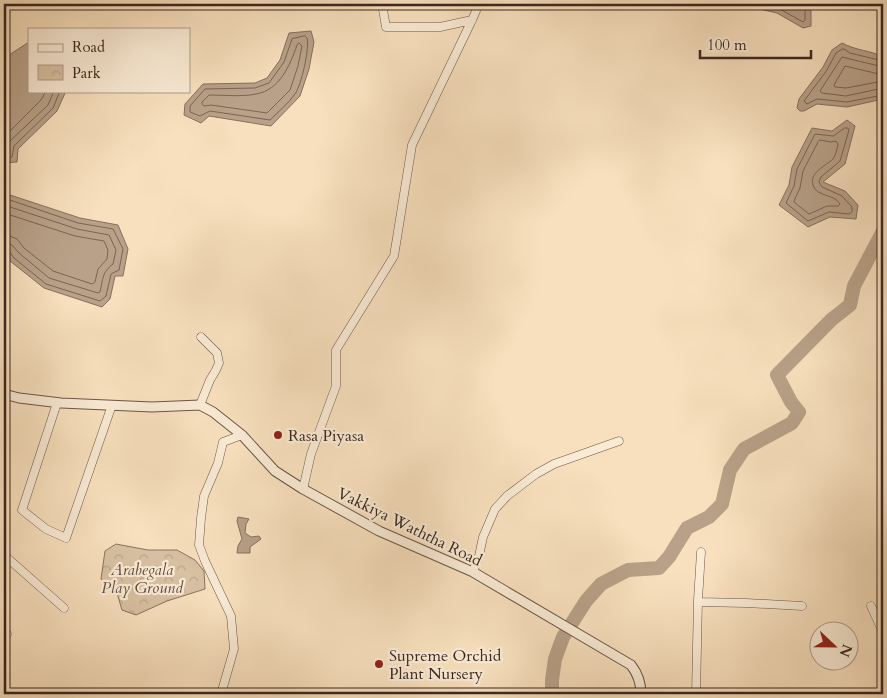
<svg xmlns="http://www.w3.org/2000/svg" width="887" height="698" font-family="Cardo,serif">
<defs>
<pattern id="park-crowns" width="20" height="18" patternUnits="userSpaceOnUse" patternTransform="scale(1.25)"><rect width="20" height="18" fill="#d8c1a3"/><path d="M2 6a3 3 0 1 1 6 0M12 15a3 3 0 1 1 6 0" fill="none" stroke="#baa68c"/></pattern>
</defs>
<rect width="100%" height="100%" fill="#f8e0be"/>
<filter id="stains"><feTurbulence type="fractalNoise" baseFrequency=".004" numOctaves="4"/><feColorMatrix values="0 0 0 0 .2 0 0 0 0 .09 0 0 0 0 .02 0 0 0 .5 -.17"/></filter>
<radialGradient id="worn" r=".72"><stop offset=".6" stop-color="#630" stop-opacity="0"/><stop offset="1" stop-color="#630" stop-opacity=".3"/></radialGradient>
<!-- park -->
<path fill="url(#park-crowns)" stroke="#8a7461" d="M116 544 148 550H177L195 560 204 571 205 589 167 601 136 615 122 610 117 593 101 579 105 551Z"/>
<!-- water -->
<path fill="#b8a188" stroke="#86705e" d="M749 4H811V26L803 28 777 13 755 8Z
M311 31 314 42 309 69 300 96 271 126 209 116 201 123 184 115 185 104 203 84 255 83 267 78 280 60 289 33Z
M29 42V91H66L57 111 18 149 17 162 4 163V64L9 55Z
M842 43C857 51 870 50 883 57V99L847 107 817 104 804 111H800L797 108 799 99 823 67 832 50Z
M847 120 855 126 845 164 823 182 845 191 858 205 856 219 830 217 808 227 779 205 789 185 792 167 812 128 832 131Z
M4 193 80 218 118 225 128 249 123 276H115L110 299 102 307 44 288 10 261 4 251Z
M238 517 249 519 246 524 245 533 251 537 259 536 261 539 250 547V553H237L238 546 242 539 237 521Z"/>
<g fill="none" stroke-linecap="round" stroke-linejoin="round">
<!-- shore -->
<path stroke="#7a6454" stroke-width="1" d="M759 4 778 8 803 22 805 20V4
M305 36 307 38C310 48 301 86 295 94 288 104 278 112 270 120L210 111 200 116 190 112V106L205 89 255 88 269 83 284 62 292 39Z
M299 43 302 46 298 66 290 90 267 113 211 105 204 106 202 104V102L209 95C223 95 243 97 256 94 280 90 290 65 297 45Z
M883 61 850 53 844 49H842L836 53 827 70 804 101 807 104 817 99 847 102 883 95
M883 67 842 57 820 91 822 93 846 96 883 88
M883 75 845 66 834 85 835 87 846 88 883 81
M845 128H848L849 130 840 161 821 177 819 182 822 187 842 196 852 207V212L849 214 829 212 808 221 786 203 794 186 797 169 815 134 833 136Z
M4 137 41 100 46 91
M820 140 831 142 836 141 838 144C837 149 836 155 833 159 826 166 809 172 813 185 816 197 835 194 840 204L838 206H827L809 214 795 203 794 201 800 188 803 171 818 142Z
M4 152 6 151 7 145 10 141 48 105 54 91
M4 158 12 157 14 146 53 108 60 91
M4 198 78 223 113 229 123 249 119 270 111 274 106 296 100 301 46 284 14 258 9 251 4 249
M4 205 77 229 109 235 116 250 113 264C102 272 103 279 100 292L98 293 49 278 19 253 12 245 4 243
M4 213 75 236 104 241 108 250 107 259 98 269 95 282 92 284 53 271 24 248 17 239 10 236H4"/>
<!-- river -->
<path stroke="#b8a188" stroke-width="14" d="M552 694V680L555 659 563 637 586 601 601 584 628 570 659 568 669 557 687 528 709 517 722 504 730 470 744 449 792 423 799 412 791 402 777 375 831 320 850 305 854 286 883 231"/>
<defs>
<path id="minor" d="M382 4 386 27H440L472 20
M57 403 22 510 46 529 66 538 112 405
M200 405 210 380 216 370 219 363 217 353 201 337
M303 489 311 454 336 386V350L394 256 412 145 472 20 476 11 475 4
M4 555 64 608
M473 572 479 556 483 537 495 509 507 496 536 474 554 464 619 441
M698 602 746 603 802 606
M871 606 882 630 883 634
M4 630 7 634
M221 694 234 649 231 616 205 561 199 545 201 518 204 496 218 463 223 442 242 435
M696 694 698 600 701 552"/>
<path id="tertiary" d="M4 394 19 398 61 403 152 407 200 405 213 412 242 435 275 471 303 489 379 531 473 572 631 665C638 674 641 682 641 694"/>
</defs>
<!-- minor casing -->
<use href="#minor" stroke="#6a5547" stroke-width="9"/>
<!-- tertiary casing -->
<use href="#tertiary" stroke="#6a5547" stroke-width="11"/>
<!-- minor -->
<use href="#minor" stroke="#faebd5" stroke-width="8"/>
<!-- tertiary -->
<use href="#tertiary" stroke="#faebd5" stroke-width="9"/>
</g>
<!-- markers -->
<g fill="#8f2418" stroke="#faebd5" stroke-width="2">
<circle cx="278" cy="435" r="5"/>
<circle cx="379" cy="664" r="5"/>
</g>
<g text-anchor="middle" stroke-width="4.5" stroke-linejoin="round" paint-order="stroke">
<!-- poi labels -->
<g font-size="16" fill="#3b271f" stroke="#faebd5" text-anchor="start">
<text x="288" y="441">Rasa Piyasa</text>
<text x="389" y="661">Supreme Orchid<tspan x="389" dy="18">Plant Nursery</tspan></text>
</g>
<!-- street labels -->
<g font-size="16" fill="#3b271f" stroke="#faebd5">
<text transform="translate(410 526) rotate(26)" y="6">Vakkiya Waththa Road</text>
</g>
<!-- park labels -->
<g font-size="16" font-style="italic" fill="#624e40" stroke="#faebd5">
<text x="142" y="575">Arabegala<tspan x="142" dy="18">Play Ground</tspan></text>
</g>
</g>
<!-- margin -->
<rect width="887" height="698" fill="none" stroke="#f8e0be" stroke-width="20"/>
<rect x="5" y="5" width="877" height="688" fill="none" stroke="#3b271f" stroke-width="2.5"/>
<rect x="10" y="10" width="867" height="678" fill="none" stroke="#3b271f"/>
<!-- legend -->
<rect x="28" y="28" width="162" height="65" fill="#faebd5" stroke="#ae9d8c"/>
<rect x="38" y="44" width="25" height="8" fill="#faebd5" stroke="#ae9d8c"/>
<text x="72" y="52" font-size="15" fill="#3b271f">Road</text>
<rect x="38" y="65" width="25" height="15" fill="url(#park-crowns)" stroke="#ae9d8c"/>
<text x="72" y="78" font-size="15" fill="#3b271f">Park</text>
<!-- north arrow -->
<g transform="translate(834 646) rotate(112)"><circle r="24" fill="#faebd5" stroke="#ae9d8c"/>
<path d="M0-4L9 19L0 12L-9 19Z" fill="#8f2418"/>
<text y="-8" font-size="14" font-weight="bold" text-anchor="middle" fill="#3b271f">N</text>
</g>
<!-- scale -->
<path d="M700 50v8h111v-8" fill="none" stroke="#3b271f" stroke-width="2.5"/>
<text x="707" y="50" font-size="15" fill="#3b271f" stroke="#faebd5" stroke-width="4" paint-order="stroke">100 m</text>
<rect width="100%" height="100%" filter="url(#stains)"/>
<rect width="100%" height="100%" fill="url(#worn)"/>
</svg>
